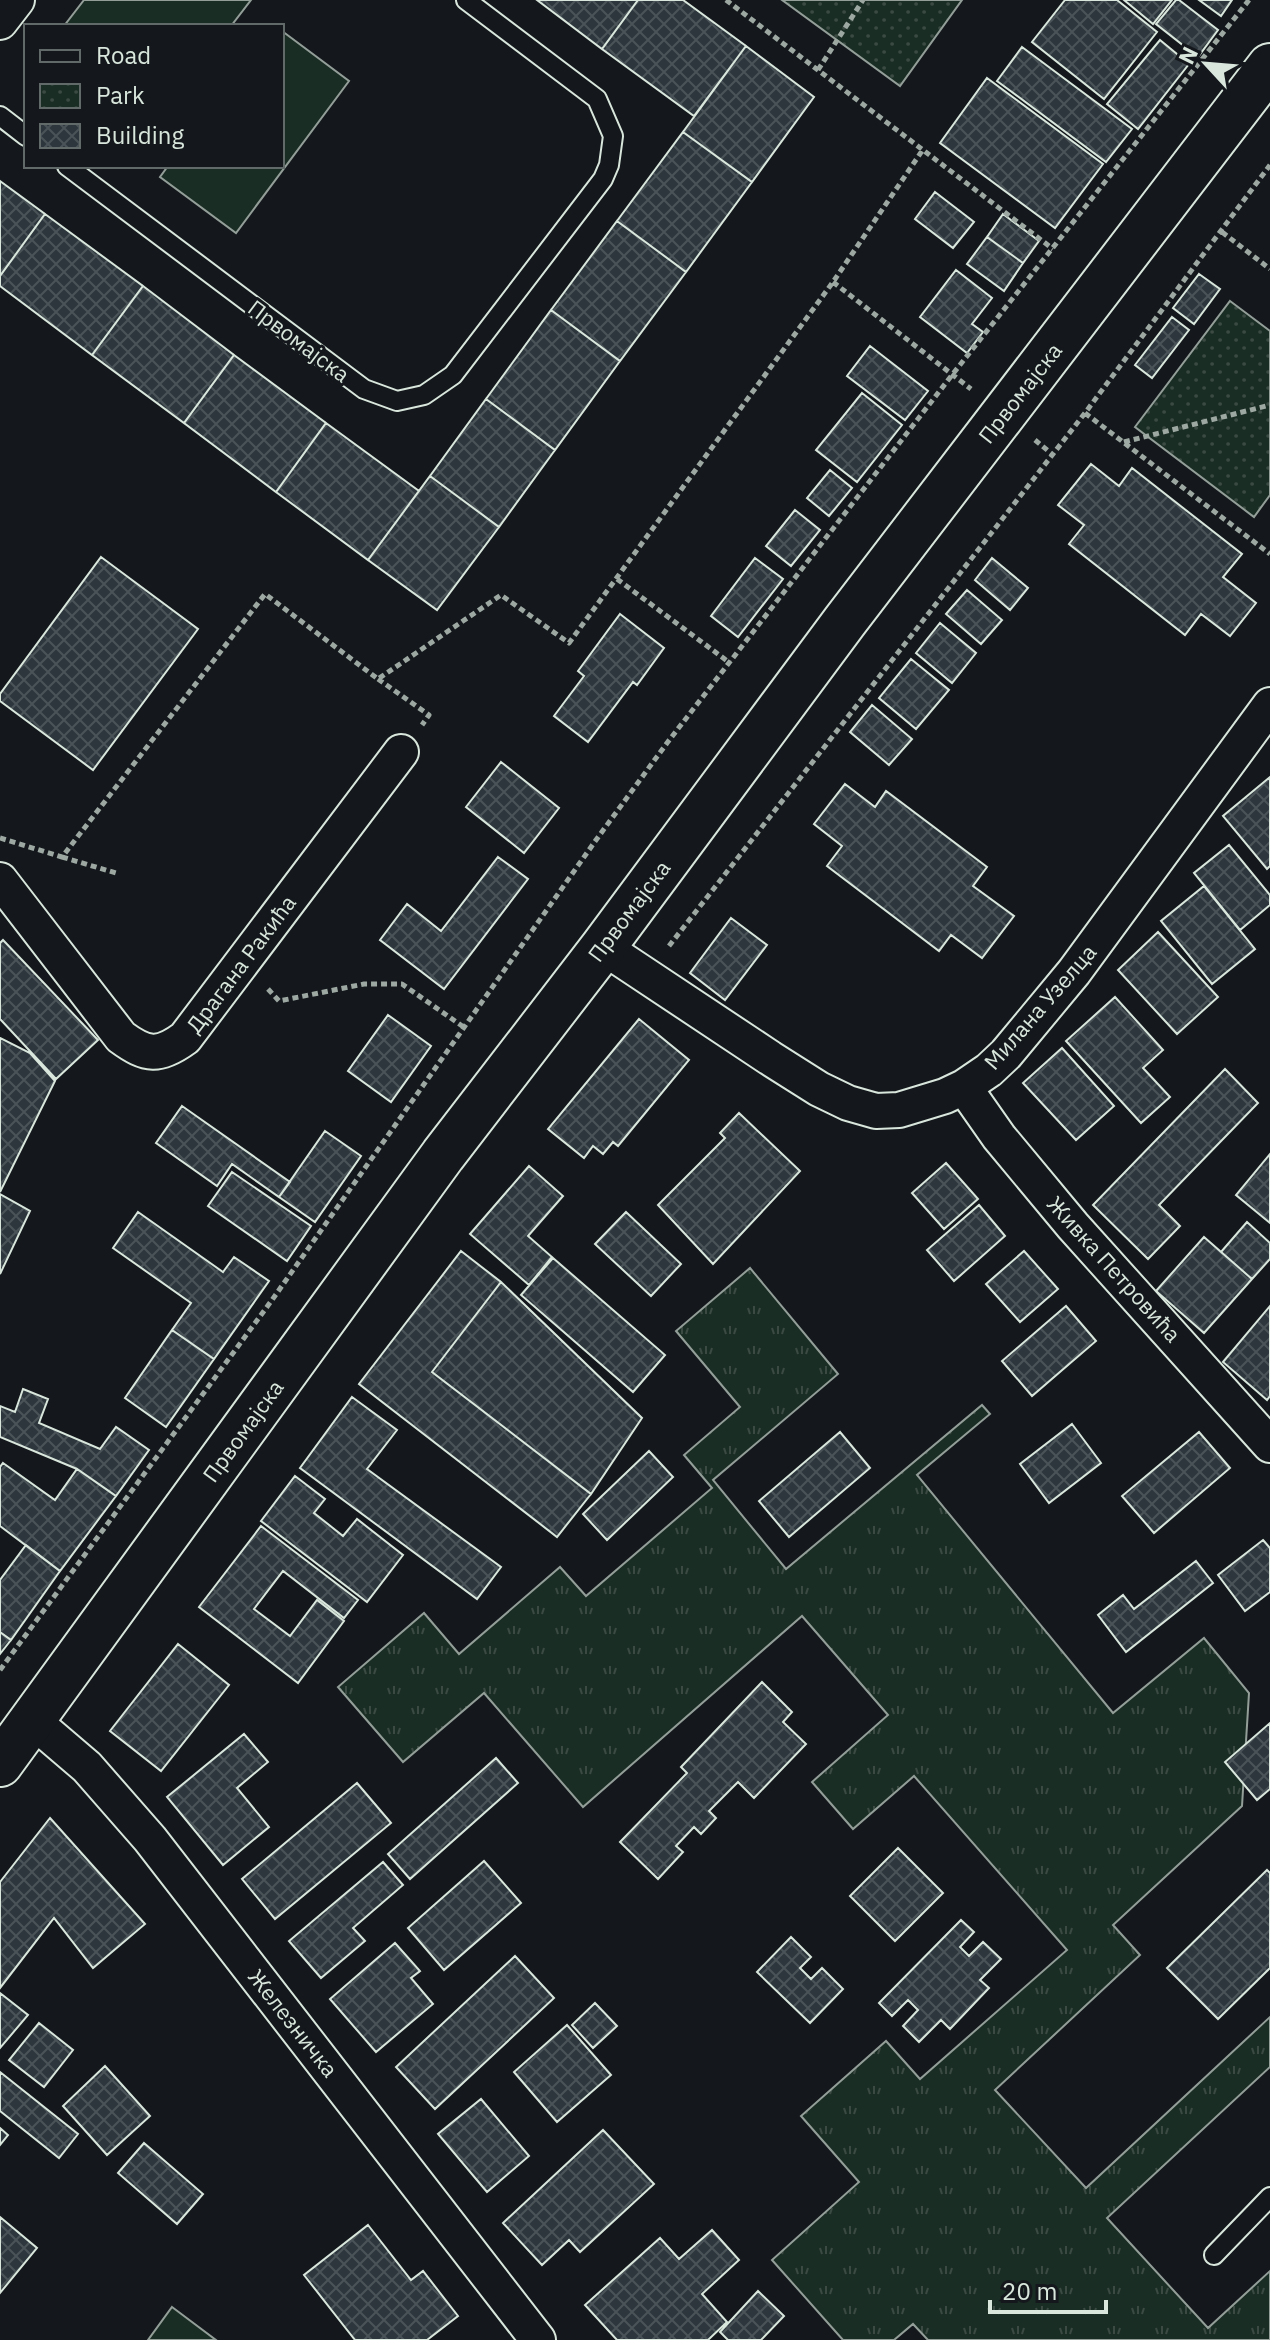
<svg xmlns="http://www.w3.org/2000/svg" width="1270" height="2340" font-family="'IBM Plex Sans',sans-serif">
<defs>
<pattern id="grass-tufts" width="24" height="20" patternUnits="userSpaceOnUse" patternTransform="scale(2)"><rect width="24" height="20" fill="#1a2d24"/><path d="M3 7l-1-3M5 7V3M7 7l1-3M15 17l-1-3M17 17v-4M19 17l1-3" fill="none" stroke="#3b4b43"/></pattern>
<pattern id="park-dots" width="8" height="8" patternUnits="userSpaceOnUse" patternTransform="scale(2)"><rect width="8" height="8" fill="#1a2d24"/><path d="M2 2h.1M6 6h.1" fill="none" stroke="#3b4b43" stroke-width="1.8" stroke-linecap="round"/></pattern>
<pattern id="building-cross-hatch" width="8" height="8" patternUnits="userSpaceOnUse" patternTransform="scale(2)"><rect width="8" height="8" fill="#2c363c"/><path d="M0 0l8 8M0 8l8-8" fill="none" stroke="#4a5358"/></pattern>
</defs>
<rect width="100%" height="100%" fill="#14181c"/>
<!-- grass -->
<path fill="url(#grass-tufts)" stroke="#939e99" stroke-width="2" d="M750 1268 838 1374 713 1480 786 1569 982 1405 990 1414 917 1475 1113 1713 1204 1638 1249 1693 1242 1806 1113 1925 1140 1955 995 2090 1086 2188 1270 2017V2067L1107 2218 1208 2328 1270 2271V2340H928L913 2324 894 2340H843L772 2260 859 2182 801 2116 886 2041 920 2079 1067 1950 914 1776 853 1829 812 1782 888 1715 802 1616 583 1807 484 1693 403 1762 338 1687 424 1613 459 1654 560 1567 586 1596 712 1488 684 1455 740 1407 676 1331Z"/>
<!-- park -->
<path fill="url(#park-dots)" stroke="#939e99" stroke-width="2" d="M782 0H962L900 86Z
M1230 301 1270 331V495L1254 517 1135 427Z"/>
<!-- pitch -->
<path fill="#1a2d24" stroke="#939e99" stroke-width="2" d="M84 0H251L231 26H64Z
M282 31 349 81 236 233 160 177 168 166H282Z
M172 2307 216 2340H148Z"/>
<!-- building -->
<path fill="url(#building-cross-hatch)" stroke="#d8e6dc" stroke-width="2" d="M537 0H638L602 49Z
M638 0H683L746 46 694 116 602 49Z
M1065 0H1117L1157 32 1104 99 1032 42Z
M1124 0H1172L1153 24Z
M1176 0H1179L1218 30 1198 57 1156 24Z
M1199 0H1232L1221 16Z
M1160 40 1189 64 1138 129 1107 104Z
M746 46 814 97 752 182 683 132Z
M1022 47 1132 129 1106 162 997 81Z
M987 78 1103 164 1055 228 940 143Z
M683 132 752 182 686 272 617 221Z
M0 181 45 214 0 276Z
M935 192 974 222 953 248 915 219Z
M45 214 143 286 92 355 0 286V276Z
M1003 214 1039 241 1023 263 987 237Z
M617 221 686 272 620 361 551 310Z
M987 237 1023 263 1004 291 967 264Z
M956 270 992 298 972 324 983 332 967 353 920 317Z
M1199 274 1220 289 1194 324 1173 308Z
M143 286 234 355 184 423 92 355Z
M551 310 620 361 555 450 486 399Z
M1172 317 1189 330 1152 378 1135 365Z
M870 346 928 391 905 420 847 376Z
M234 355 326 423 276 492 184 423Z
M862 393 902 425 857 482 816 450Z
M486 399 555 450 499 527 430 476Z
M326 423 419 491 368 560 276 492Z
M1091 464 1119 486 1132 468 1242 554 1223 577 1256 603 1230 636 1201 614 1185 635 1069 544 1084 525 1058 505Z
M830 470 852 488 829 516 807 498Z
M430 476 499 527 437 610 368 560Z
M795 510 820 530 791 566 766 546Z
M101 557 198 629 93 770 0 701V694Z
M755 558 783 579 738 637 711 616Z
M992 558 1028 588 1010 610 975 580Z
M967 590 1002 620 981 644 946 614Z
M620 614 664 648 637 685 633 682 588 742 554 716 584 676 578 671Z
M940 623 976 653 952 683 916 653Z
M911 659 949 690 916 729 879 698Z
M872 705 912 739 889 765 850 732Z
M501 762 559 808 524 853 466 807Z
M1270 777V866L1267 869 1223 816Z
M845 784 875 807 886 791 987 867 973 886 1014 916 982 958 951 935 939 951 827 866 842 846 814 824Z
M1229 845 1270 895V905L1240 930 1194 873Z
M498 857 528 879 444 989 380 940 407 904 441 931Z
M1204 886 1255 949 1212 984 1161 921Z
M731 918 767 945 725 1000 690 973Z
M1158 932 1218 997 1177 1034 1118 970Z
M3 940 98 1040 56 1079 0 1019V943Z
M1115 997 1163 1050 1143 1068 1170 1097 1141 1123 1066 1041Z
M388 1015 431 1046 391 1102 348 1071Z
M639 1019 689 1060 618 1146 613 1142 603 1154 593 1146 584 1158 548 1129Z
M0 1038 30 1053 55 1081 0 1192Z
M1062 1048 1114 1106 1076 1140 1023 1083Z
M1225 1069 1258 1103 1159 1205 1180 1226 1148 1259 1093 1205Z
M182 1106 290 1182 279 1197 232 1164 217 1186 156 1143Z
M739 1113 800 1171 713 1264 658 1205 725 1138 720 1133Z
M325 1131 361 1156 315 1222 279 1197Z
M1270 1154V1223L1236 1195Z
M946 1163 978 1199 944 1229 912 1193Z
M529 1166 563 1196 528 1236 552 1257 529 1285 470 1234Z
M232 1172 311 1226 287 1261 208 1206Z
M0 1194 30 1211 0 1274Z
M979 1205 1005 1236 954 1281 927 1250Z
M138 1212 223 1272 234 1257 269 1281 214 1359 172 1330 191 1303 113 1248Z
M626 1212 681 1264 651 1296 595 1244Z
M1247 1222 1270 1243V1259L1252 1279 1221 1252Z
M1204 1237 1252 1279 1204 1333 1156 1291Z
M461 1251 501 1282 432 1372 591 1494 557 1537 359 1384Z
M1024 1251 1058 1289 1020 1322 986 1284Z
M553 1258 665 1355 633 1392 521 1295Z
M501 1282 642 1418 591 1494 432 1372Z
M1066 1306 1096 1341 1032 1396 1002 1361Z
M1270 1306V1396L1267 1400 1223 1362Z
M172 1330 214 1359 166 1427 125 1398Z
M23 1389 48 1399 39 1423 100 1449 116 1427 149 1450 116 1496 77 1469 0 1437V1406L15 1412Z
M352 1397 397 1430 367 1469 501 1567 477 1599 300 1468Z
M1072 1424 1101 1463 1049 1503 1020 1464Z
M840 1432 870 1468 789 1537 759 1501Z
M1199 1432 1230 1468 1154 1533 1122 1496Z
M649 1451 673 1477 607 1540 583 1514Z
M3 1463 55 1500 77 1469 116 1496 60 1571 0 1526V1467Z
M295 1476 325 1499 314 1513 343 1536 357 1519 403 1555 367 1602 261 1521Z
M261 1526 358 1600 344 1618 283 1571 254 1609 290 1636 317 1600 344 1621 298 1683 199 1607Z
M1263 1540 1270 1548V1592L1245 1611 1218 1575Z
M26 1545 60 1571 11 1640 0 1632V1580Z
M1196 1561 1213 1583 1126 1652 1098 1615 1123 1595 1134 1609Z
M0 1632 11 1640 0 1654Z
M178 1644 229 1685 161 1771 110 1731Z
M762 1682 792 1712 783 1722 806 1744 754 1798 738 1782 709 1811 716 1818 701 1834 694 1827 676 1846 683 1852 658 1879 620 1842 687 1773 681 1767Z
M1270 1723V1789L1257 1800 1225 1762Z
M244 1734 268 1762 237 1788 269 1827 223 1865 167 1797Z
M496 1758 518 1783 410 1879 388 1854Z
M357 1783 391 1823 275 1919 242 1879Z
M50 1818 145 1924 93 1968 54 1918 0 1988V1882Z
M898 1848 943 1893 895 1941 850 1896Z
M484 1861 521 1903 444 1970 408 1928Z
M383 1862 403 1885 353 1928 365 1941 321 1978 289 1941Z
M1267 1870 1270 1873V1968L1218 2019 1167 1968Z
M961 1920 974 1932 960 1947 969 1956 983 1942 1001 1959 980 1980 989 1988 950 2029 941 2020 919 2042 903 2026 918 2010 908 2000 892 2016 879 2003Z
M791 1937 811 1957 800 1968 811 1979 822 1968 843 1989 810 2023 757 1972Z
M395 1943 420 1971 411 1978 433 2004 376 2052 330 1999Z
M515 1956 554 1998 435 2109 396 2067Z
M0 1993 28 2015 0 2048Z
M595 2003 617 2026 593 2048 572 2025Z
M39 2023 73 2050 44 2087 9 2060Z
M567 2025 611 2075 557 2122 514 2072Z
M105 2066 150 2116 107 2155 63 2106Z
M0 2072 78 2134 59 2158 0 2111Z
M481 2099 529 2156 487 2192 438 2134Z
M0 2128 8 2135 0 2145Z
M603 2130 654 2184 580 2252 569 2240 542 2265 503 2223Z
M144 2143 203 2194 177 2224 118 2173Z
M0 2217 37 2248 0 2293Z
M368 2225 411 2280 423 2271 458 2316 427 2340H355L304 2275Z
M712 2230 739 2260 702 2294 727 2322 708 2340H617L585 2305 660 2238 679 2259Z
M758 2291 784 2316 761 2340H728L720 2332Z"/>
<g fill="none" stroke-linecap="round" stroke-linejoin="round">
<defs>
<path id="service" d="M0 116 26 136
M67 166 364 389 397 401 424 395 453 375 603 179 609 165 613 136 597 99 466 0
M1214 2255 1270 2197"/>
<path id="minor" d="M0 22 17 0
M0 880 121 1037C147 1056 159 1057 185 1038L401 752
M603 947 770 1058 819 1089 848 1103 876 1111 899 1110 945 1096 964 1087 989 1070 1006 1054 1074 972 1270 705
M964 1087 999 1137 1073 1226 1270 1445
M32 1720 87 1767 150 1839 538 2340"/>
<path id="secondary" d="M0 1764 443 1155 603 947 845 621 1270 66"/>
</defs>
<!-- service casing -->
<use href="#service" stroke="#d8e6dc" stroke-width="22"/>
<!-- minor casing -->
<use href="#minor" stroke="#d8e6dc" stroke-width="38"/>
<!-- secondary casing -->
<use href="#secondary" stroke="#d8e6dc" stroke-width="48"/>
<!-- path -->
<path stroke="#9da8a2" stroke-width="5" stroke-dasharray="6 4" stroke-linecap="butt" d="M726 0 1053 249
M818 70 863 0
M1222 232 1270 269
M833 282 971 389
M1085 413 1270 554
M1035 440 1052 454
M1124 442 1270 405
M617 579 730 663
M378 679 429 715 422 725
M0 838 62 857 265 594 378 679 501 595 569 643 833 282 922 151
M62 857 116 873
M669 946 1085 413 1270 165
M268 989 279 1001 364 984H402L465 1028
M0 1670 272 1300 596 840 667 743 952 375 1249 0"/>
<!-- service -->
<use href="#service" stroke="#14181c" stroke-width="18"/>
<!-- minor -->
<use href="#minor" stroke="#14181c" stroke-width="34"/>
<!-- secondary -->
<use href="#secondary" stroke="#14181c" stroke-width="44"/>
</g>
<g text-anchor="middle" stroke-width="6" stroke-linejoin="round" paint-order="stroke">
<!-- street labels -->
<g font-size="22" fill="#d8e6dc" stroke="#14181c">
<text transform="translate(299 341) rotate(37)" y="8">Првомајска</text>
<text transform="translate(1020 393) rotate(-52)" y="8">Првомајска</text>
<text transform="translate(629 911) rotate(-53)" y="8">Првомајска</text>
<text transform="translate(241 964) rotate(-53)" y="8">Драгана Ракића</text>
<text transform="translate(1040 1007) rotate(-49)" y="8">Милана Узелца</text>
<text transform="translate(1114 1269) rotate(48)" y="8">Живка Петровића</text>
<text transform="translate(243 1431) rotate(-54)" y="8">Првомајска</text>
<text transform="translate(293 2023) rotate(52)" y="8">Железничка</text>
</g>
</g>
<!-- legend -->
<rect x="24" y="24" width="260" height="144" fill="#14181c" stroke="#626a69" stroke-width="2"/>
<rect x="40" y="50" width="40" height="12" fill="#14181c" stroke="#626a69" stroke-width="2"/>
<text x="96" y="64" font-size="24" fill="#d8e6dc">Road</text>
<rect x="40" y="84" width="40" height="24" fill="url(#park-dots)" stroke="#626a69" stroke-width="2"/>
<text x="96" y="104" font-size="24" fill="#d8e6dc">Park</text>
<rect x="40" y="124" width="40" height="24" fill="url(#building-cross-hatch)" stroke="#626a69" stroke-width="2"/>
<text x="96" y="144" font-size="24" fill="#d8e6dc">Building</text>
<!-- north arrow -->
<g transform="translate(1206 64) rotate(296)" stroke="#14181c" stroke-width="6" paint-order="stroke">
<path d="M0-6L14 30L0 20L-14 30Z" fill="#d8e6dc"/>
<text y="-12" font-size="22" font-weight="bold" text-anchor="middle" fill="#d8e6dc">N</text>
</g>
<!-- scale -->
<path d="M990 2300v12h116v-12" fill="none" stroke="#d8e6dc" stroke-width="4"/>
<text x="1002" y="2300" font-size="24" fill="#d8e6dc" stroke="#14181c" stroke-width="6" paint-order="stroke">20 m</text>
</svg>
